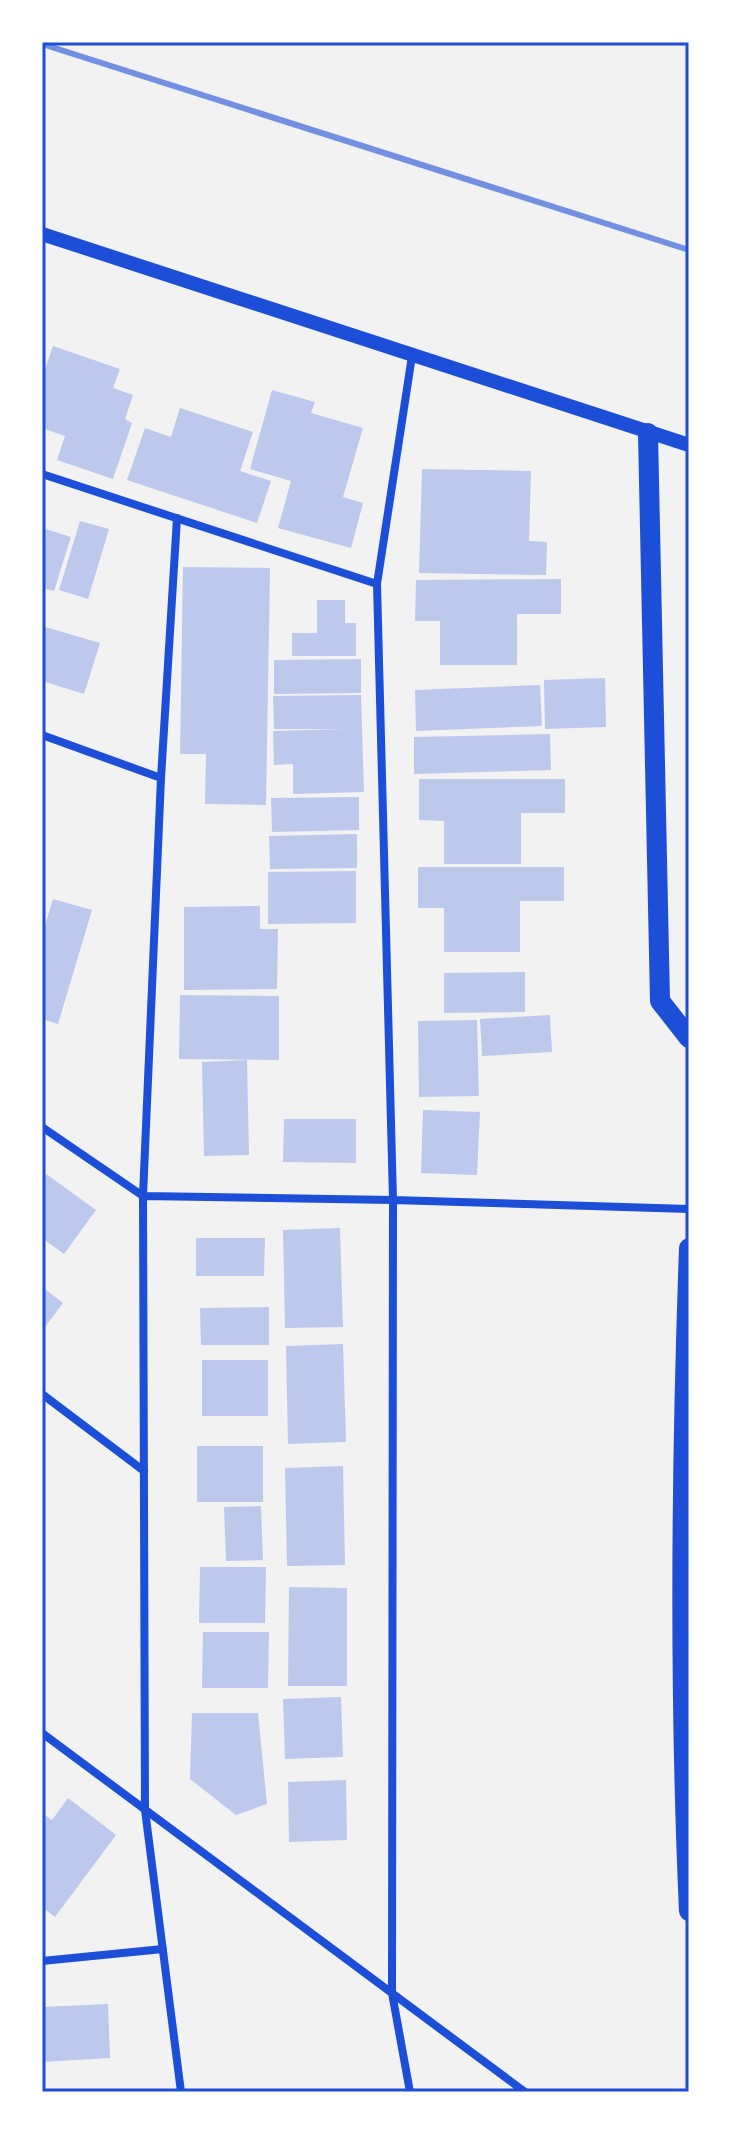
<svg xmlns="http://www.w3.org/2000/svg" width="731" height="2134" font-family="'Public Sans',sans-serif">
<rect width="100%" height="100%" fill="#f2f2f2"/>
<!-- building -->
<path fill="#bdc9ec" d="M53 346 120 369 113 388 133 395 125 419 132 423 113 479 57 460 65 436 42 428V378Z
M272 390 315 402 311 413 363 428 343 497 363 503 351 548 278 528 291 481 250 469Z
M180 408 253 432 240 471 271 481 257 523 127 480 145 428 171 437Z
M422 469 531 471 529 541 547 542 546 575 419 573Z
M80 521 109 529 88 599 59 590Z
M42 528 71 537 54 591 42 588Z
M183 567 270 568 266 805 205 804 206 754H180Z
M561 579V614H517V665H440V621H415L416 580Z
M317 600H345V623H356V656H292V633H317Z
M42 626 100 643 84 694 42 681Z
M361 659V693L274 694V660Z
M605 678 606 727 545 729 544 680Z
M540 685 542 726 416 731 415 690Z
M361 695 364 792 293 794V764L274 765 273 731 344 729H274L273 696Z
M550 734 551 770 414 774V737Z
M419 779H565V813H521V864H444V821L419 820Z
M359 797V830L272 832 271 798Z
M357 834V868L270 869 269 836Z
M418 867H564V901H520V952H444V908H418Z
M356 871V923L268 924V872Z
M53 899 92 910 58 1024 42 1019V936Z
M260 906V929H278L277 989 184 990V907Z
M525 972V1012L444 1013V973Z
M180 995 279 996V1060L179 1059Z
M550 1015 552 1052 482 1056 480 1019Z
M477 1020 479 1096 419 1097 418 1021Z
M247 1060 249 1155 204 1156 202 1062Z
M423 1110 480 1112 477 1175 421 1173Z
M284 1119H356V1163L283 1162Z
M42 1171 96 1210 64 1254 42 1238Z
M340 1228 343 1327 285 1328 283 1230Z
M196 1238H265L264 1276H196Z
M42 1287 63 1303 42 1331Z
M269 1307V1345H201L200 1308Z
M343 1344 346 1442 288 1444 286 1346Z
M202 1360H268V1416H202Z
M197 1446H263V1502H197Z
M343 1466 345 1565 287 1566 285 1468Z
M261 1506 263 1560 226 1561 224 1507Z
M200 1567H266L265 1623H199Z
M289 1587 347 1588V1686H288Z
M203 1632H269L268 1688H202Z
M341 1697 343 1757 285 1759 283 1699Z
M192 1713H258L267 1804 236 1815 190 1779Z
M346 1780 347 1840 289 1842 288 1782Z
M68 1798 116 1835 55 1917 42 1907V1813L52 1820Z
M108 2004 110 2058 42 2062V2007Z"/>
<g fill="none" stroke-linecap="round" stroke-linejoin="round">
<!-- minor -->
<path stroke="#1d4ed8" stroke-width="8" d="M42 474 377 584 393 1200 689 1209
M377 584 412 356
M42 735 161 778 143 1196
M161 778 177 518
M42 1127 143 1196
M42 1394 144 1471
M42 1733 525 2092
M42 1961 163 1949
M181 2092 145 1810 143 1196 393 1200 392 1993 410 2092"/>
<!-- tertiary -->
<path stroke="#1d4ed8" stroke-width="14" d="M42 234 689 445"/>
<!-- primary -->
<path stroke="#1d4ed8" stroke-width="20" d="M648 433 660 1001 689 1038
M689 1248C681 1469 679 1690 689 1911"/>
<!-- rail -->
<path stroke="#7290e2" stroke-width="6" d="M42 44 689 250"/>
</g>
<!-- border -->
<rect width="731" height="2134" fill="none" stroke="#ffffff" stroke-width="88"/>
<rect x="44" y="44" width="643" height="2046" fill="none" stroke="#1d4ed8" stroke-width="3"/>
</svg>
